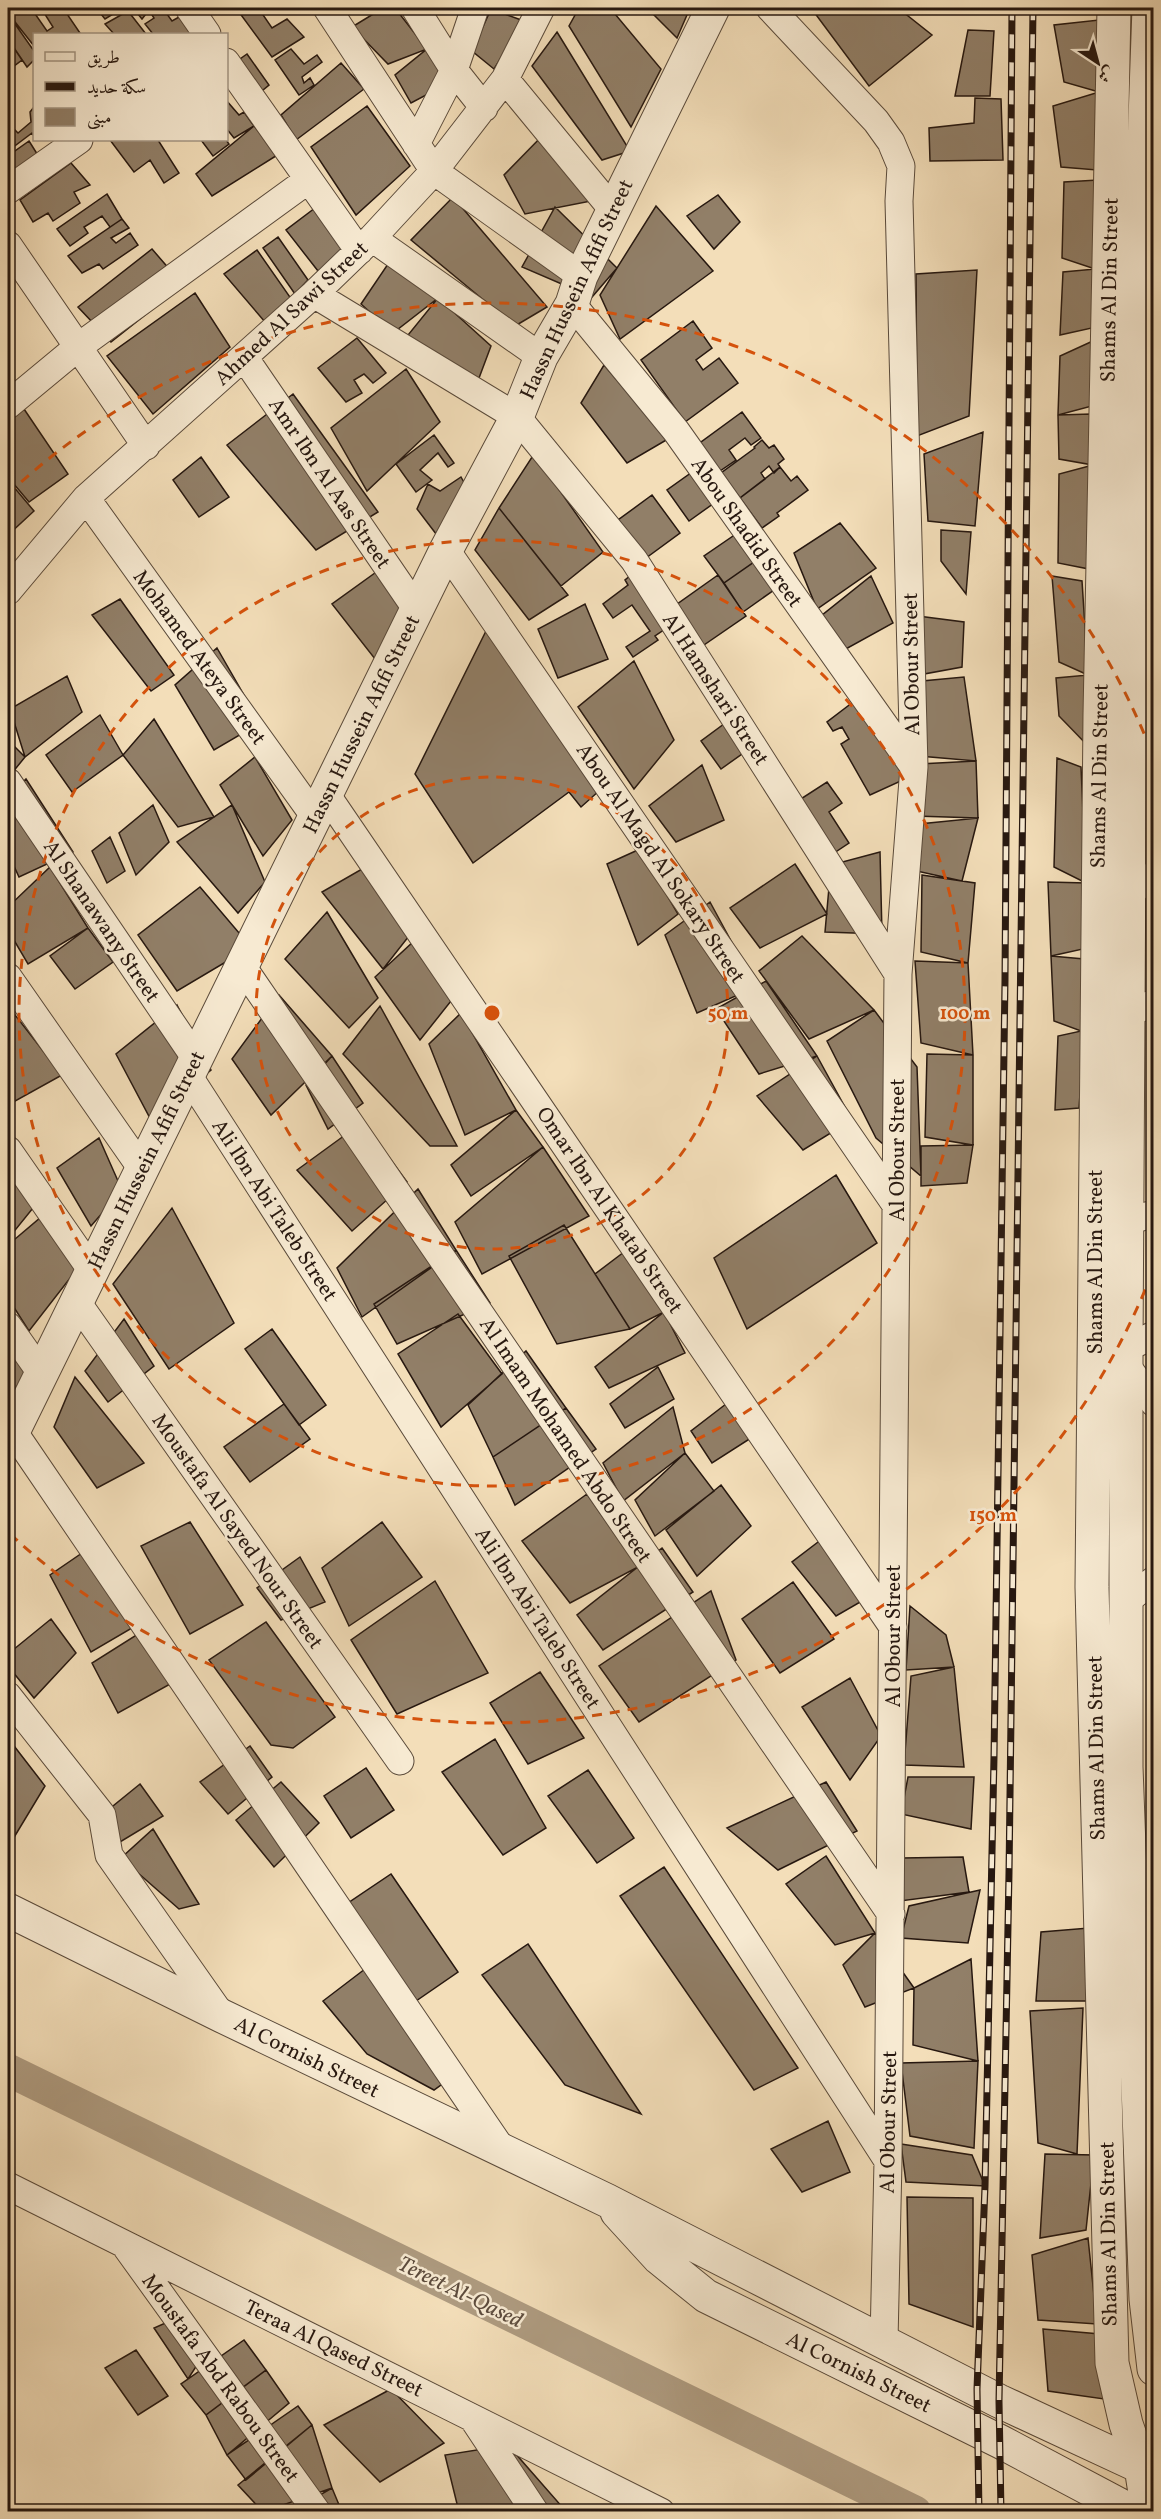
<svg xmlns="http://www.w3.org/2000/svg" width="1161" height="2519" font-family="Vollkorn,Amiri,serif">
<rect width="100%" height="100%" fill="#f3deb9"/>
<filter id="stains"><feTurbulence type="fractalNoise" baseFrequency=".00333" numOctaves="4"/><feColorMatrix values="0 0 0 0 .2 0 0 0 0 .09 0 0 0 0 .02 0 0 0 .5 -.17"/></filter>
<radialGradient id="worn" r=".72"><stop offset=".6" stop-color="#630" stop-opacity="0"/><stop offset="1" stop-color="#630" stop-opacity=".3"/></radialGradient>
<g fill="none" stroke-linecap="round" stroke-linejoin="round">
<!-- canal -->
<path stroke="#ae9b80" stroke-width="33" d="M8 2070 915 2512"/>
</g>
<!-- building -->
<path fill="#917f68" stroke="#271810" stroke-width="1.5" d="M8 8H31L47 31 53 27 41 8H63L80 33 34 34V46L8 13Z
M99 8H123L105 19 97 9Z
M133 8H167L164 10 172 21 179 17 191 34H153L145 24 154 18 149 10 142 19Z
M236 8H267L261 12 272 28 287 19 304 37 272 57Z
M383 8H395L427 49 388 64 352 27Z
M579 8H610L661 69 631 127 569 26Z
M647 8H690L677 38Z
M811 8H898L932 35 869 86Z
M491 9 524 21 494 69 472 51Z
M128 11 146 34H114L105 24Z
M8 14 34 51V60L27 67 8 39Z
M1099 20V92L1064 82 1054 25Z
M968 30 994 31 990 96H955Z
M557 32 630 151 602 160 532 66Z
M8 39 22 60 10 69 8 64Z
M291 49 304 64 317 55 322 62 302 77 304 83 310 78 314 85 299 95 275 60Z
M427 49 447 84 411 103 395 75Z
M247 54 269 85 257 95 233 64Z
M341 63 364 89 296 140 281 115Z
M1099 92 1097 170 1061 167 1053 106Z
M975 98 1001 99 1003 160 930 161 929 128 974 123Z
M226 100 239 115 244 112 254 126 234 138 226 128Z
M367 106 410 166 356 215 311 147Z
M34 107V136L32 133 8 151V128L11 126 18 133 31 122 30 112Z
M254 126 279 154 212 196 196 174Z
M548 130 591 201 525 214 504 175Z
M110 140H158L179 173 164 183 150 160 134 172Z
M201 140H226L229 144 213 156Z
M29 141 41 160 15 177 8 164V156Z
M71 163 90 185 74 192 80 203 53 221 48 213 33 222 20 200Z
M1098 180 1095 269 1062 258 1064 182Z
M107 194 122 219 110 227 102 216 84 227 88 233 70 246 57 229Z
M718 195 740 222 714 249 687 216Z
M453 197 547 307 515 326 411 240Z
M656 206 713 271 620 339 600 295Z
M555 207 617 268 592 297 522 267Z
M315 208 345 252 318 271 286 230Z
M122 219 129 228 111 238 116 243 130 233 138 245 103 269 99 264 82 273 68 256Z
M278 237 308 280 295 294 263 248Z
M152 249 183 285 111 342 78 307Z
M257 250 292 300 265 322 224 274Z
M390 261 438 298 393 333 361 304Z
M1095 269 1092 328 1060 335 1063 272Z
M977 270 969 416 917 436 916 274Z
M195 293 230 347 153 414 107 356Z
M438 298 491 346 476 386 404 340Z
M693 321 712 348 696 360 703 370 719 358 738 383 685 422 641 360Z
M357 338 386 373 373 383 364 374 354 380 362 393 346 402 318 368Z
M1095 340 1092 406 1058 415 1060 356Z
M604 365 668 439 627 463 581 403Z
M406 369 440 422 367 491 331 428Z
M293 394 378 512 316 550 227 445Z
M24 409 68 474 29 502 8 477V422Z
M742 412 761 438 751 445 745 438 729 450 736 460 717 473 697 445Z
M1091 414 1093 465 1059 459 1058 415Z
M983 432 975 526 928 521 924 454Z
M434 435 454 463 448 467 438 453 420 470 432 480 416 492 396 464Z
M762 440 769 448 774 445 784 459 778 464 780 467 774 473 769 466 761 473 765 479 740 498 721 473 755 448 754 447Z
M534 454 603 552 561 586 499 508Z
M201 457 229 497 199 517 173 480Z
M1093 465 1089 569 1058 563 1059 474Z
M780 467 791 481 797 476 808 490 777 513 779 516 762 528 740 498Z
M695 470 717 501 689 521 667 490Z
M461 477 470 493 443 543 417 509 428 484 440 491Z
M8 480 34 511 8 535Z
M652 495 680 533 646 558 618 520Z
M499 508 568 595 529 620 475 550Z
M840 523 876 568 817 609 794 553Z
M941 530 971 532 966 594 941 561Z
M736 534 754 562 724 583 704 556Z
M1154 548V584L1143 565Z
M754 562 774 590 743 612 724 583Z
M386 565 424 625 393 682 332 604Z
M636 571 671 625 655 636 658 640 633 657 626 647 650 631 632 605 613 618 603 604 628 585 625 580Z
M718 575 746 616 701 647 673 607Z
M871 576 893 623 844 650 821 616Z
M1052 576 1082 581 1088 675 1059 662Z
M120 599 174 675 151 691 92 615Z
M585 604 608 659 558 678 538 629Z
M910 615 964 622 962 667 913 676Z
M488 627 599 791 581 807 569 792 473 863 415 774Z
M217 648 260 723 214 750 175 685Z
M634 661 674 740 634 789 578 707Z
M1088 675 1092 750 1059 716 1056 678Z
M67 676 82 712 25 757 10 709Z
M964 677 976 761 919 756 922 681Z
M861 696 914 775 870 795 841 744 849 739 842 727 833 731 827 722Z
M100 715 123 755 72 792 46 755Z
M154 719 214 817 178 827 123 755Z
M728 721 749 749 721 769 701 741Z
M8 740 25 757 8 778Z
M255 757 292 820 263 856 220 785Z
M1057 758 1081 767 1086 883 1054 867Z
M976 761 978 818 915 816 919 764Z
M702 765 724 820 676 842 649 806Z
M26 779 73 852 19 877 8 853V797Z
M827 782 842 803 829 812 849 843 828 857 793 804Z
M153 805 169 842 136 875 119 833Z
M232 805 265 882 238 913 177 842Z
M978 818 962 881 912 870 919 824Z
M110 837 125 871 107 883 92 851Z
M640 849 678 914 638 945 607 864Z
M880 852 882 934 825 932 831 865Z
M795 864 827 914 760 948 730 908Z
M50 867 88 928 28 964 8 930V907Z
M362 869 409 936 383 969 322 892Z
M922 875 975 883 968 963 921 952Z
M1048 882 1086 883 1083 949 1051 956Z
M200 887 251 947 177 991 138 935Z
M710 902 756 987 697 1013 665 935Z
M327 912 378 998 349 1028 285 959Z
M88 928 113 962 75 989 50 956Z
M802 936 874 1010 809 1039 759 971Z
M413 942 451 1001 420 1040 375 977Z
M1051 956 1084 959 1081 1031 1054 1021Z
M915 961 968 963 973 1055 921 1043Z
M766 981 817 1056 759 1074 716 1009Z
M279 995 332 1056 271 1115 232 1059Z
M177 1005 211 1070 151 1120 116 1054Z
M8 1006 62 1075 8 1105Z
M380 1006 457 1146H430L343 1054Z
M874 1010 917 1067 921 1176 876 1138 827 1041Z
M461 1013 516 1110 465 1135 429 1044Z
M1081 1031 1084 1039 1079 1108 1055 1110 1058 1036Z
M927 1054 973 1055V1145L925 1137Z
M332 1056 363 1103 328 1129 306 1085Z
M817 1056 852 1120 803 1150 757 1096Z
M516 1110 543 1147 471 1196 451 1165Z
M363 1122 407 1182 352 1231 297 1170Z
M99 1138 122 1190 91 1226 57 1168Z
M973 1145 967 1183 921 1186V1146Z
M543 1147 589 1216 482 1274 455 1222Z
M8 1172 33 1208 8 1239Z
M836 1175 877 1243 747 1329 714 1258Z
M418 1189 456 1250 362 1317 337 1268Z
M172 1208 234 1323 169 1369 113 1284Z
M40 1218 95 1246 29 1331 8 1298V1245Z
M564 1225 630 1329 557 1344 509 1256Z
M456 1250 490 1303 397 1344 374 1304Z
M624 1252 664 1312 630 1329 595 1274Z
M664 1312 685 1353 609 1388 595 1367Z
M458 1314 502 1374 441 1427 398 1354Z
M124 1319 154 1366 108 1402 85 1371Z
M272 1329 326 1405 299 1425 245 1349Z
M8 1342 29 1372 8 1397Z
M526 1351 566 1408 493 1457 468 1405Z
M658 1367 674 1399 625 1428 610 1404Z
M75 1377 144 1463 97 1488 54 1427Z
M284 1404 310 1439 250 1482 224 1447Z
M726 1404 751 1438 712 1463 691 1431Z
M673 1407 685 1453 623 1501 603 1463Z
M566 1408 596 1449 515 1505 493 1457Z
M685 1453 714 1491 655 1536 635 1500Z
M721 1485 751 1526 697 1576 666 1530Z
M587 1494 638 1567 570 1603 522 1541Z
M190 1522 243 1605 190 1634 141 1546Z
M382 1522 422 1577 349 1626 322 1568Z
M822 1539 862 1601 836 1616 792 1562Z
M662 1548 693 1592 603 1650 577 1615Z
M85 1551 132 1628 91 1652 50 1575Z
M300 1557 325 1602 281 1620 257 1588Z
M435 1581 488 1673 397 1714 351 1640Z
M793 1582 834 1639 780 1673 742 1619Z
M711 1591 736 1660 639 1722 599 1666Z
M910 1606 946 1635 954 1667 906 1670Z
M51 1619 76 1653 34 1698 8 1666V1654Z
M266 1622 335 1717 293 1748 271 1745 209 1660Z
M138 1634 172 1683 118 1713 92 1663Z
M954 1667 964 1767 904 1765 911 1676Z
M540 1672 584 1738 528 1764 490 1703Z
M850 1678 881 1736 850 1780 802 1707Z
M495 1739 546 1828 503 1855 442 1772Z
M11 1742 45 1786 10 1844 8 1841V1747Z
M250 1746 272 1777 228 1814 200 1782Z
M366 1768 394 1810 351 1838 324 1796Z
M588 1770 634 1838 597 1863 548 1796Z
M908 1777H974L971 1829 901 1814Z
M281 1782 319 1823 274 1867 236 1820Z
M826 1782 857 1831 778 1870 727 1828Z
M140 1784 163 1816 120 1842 102 1815Z
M153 1829 199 1904 179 1909 121 1858Z
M826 1856 875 1933 835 1945 786 1884Z
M963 1857 969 1892 900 1901 902 1858Z
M664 1867 798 2068 754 2090 620 1896Z
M391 1874 458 1972 416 2001 348 1903Z
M980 1890 968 1943 901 1938 909 1906Z
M1089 1928 1093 2001H1036L1041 1932Z
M875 1933 914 1988 865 2007 843 1965Z
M528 1944 641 2114 565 2085 482 1975Z
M971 1959 978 2061 913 2045 914 1988Z
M365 1969 445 2082 434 2090 367 2054 323 2001Z
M1083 2008 1077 2154 1038 2143 1030 2011Z
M978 2061 974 2148 910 2136 901 2063Z
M828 2121 850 2172 802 2192 771 2149Z
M901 2144 972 2155 985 2186 906 2182Z
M1045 2154 1094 2155 1086 2230 1040 2238Z
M907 2197 973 2198V2327L909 2304Z
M1088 2238 1097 2324 1038 2320 1032 2255Z
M170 2321 199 2362 188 2379 154 2328Z
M1043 2329 1100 2334 1104 2399 1048 2391Z
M244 2340 266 2370 206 2415 181 2384Z
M136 2350 168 2396 138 2415 105 2368Z
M266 2370 289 2403 227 2455 206 2415Z
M391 2389 444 2443 380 2482 324 2425Z
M298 2406 312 2425 246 2480 227 2455Z
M312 2425 332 2488 263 2512 238 2485Z
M508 2445 564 2509 554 2512H459L445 2455Z
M332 2488 342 2512H290Z"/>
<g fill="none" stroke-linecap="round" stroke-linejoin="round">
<defs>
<path id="minor" d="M189 8 207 34
M327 8 434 171 581 276
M415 8 454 70 484 108
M770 8 876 121 891 142 901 166 899 201 914 767 898 974 888 2161 884 2341
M226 62 359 251
M505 79 613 210
M416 144 454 70 475 8
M8 190 79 140
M372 238 541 357
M8 245 146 446
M314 294 517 417 634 560 898 974
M572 304 676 431 914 767
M244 357 417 610
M8 405 78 347 308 180
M1133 474 1154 502
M86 498 315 817
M446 550 896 1205
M8 591 86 498 314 294 372 238 434 171 505 79 541 8
M8 782 196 1059
M326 794 893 1627
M1128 894 1154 875
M242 966 891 1914
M8 977 142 1169
M1128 1013 1154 1003
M188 1075 888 2161
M8 1150 92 1271
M1126 1221 1154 1214
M77 1302 400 1761
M8 1326 41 1373
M1126 1348 1154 1335
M1126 1365 1154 1403
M13 1431 503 2151
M1126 1601 1154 1580
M8 1696 102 1815 109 1855 222 2016
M1131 1938 1154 1923
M8 2186 661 2512
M127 2248 317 2512
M474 2420 535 2512"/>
<path id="tertiary" d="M1114 8 1100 715 1092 1587 1112 2363 1126 2424 1141 2467 1148 2512
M1149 8 1131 510 1126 1348V1767L1146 2299 1154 2369
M8 1442 446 550 517 417 541 357 572 304 581 276 713 8
M8 1910 222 2016 608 2201 999 2401 1141 2467
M617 2212 659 2258 706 2296 1001 2442 1133 2512"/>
</defs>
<!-- minor casing -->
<use href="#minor" stroke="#5a4a3a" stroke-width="29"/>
<!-- tertiary casing -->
<use href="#tertiary" stroke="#5a4a3a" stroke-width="35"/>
<!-- minor -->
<use href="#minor" stroke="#f7ead2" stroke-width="27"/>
<!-- tertiary -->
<use href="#tertiary" stroke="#f7ead2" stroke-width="33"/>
<defs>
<path id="rail" d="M979 2512 977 2389 985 2186 994 1757 1005 980 1012 8
M1001 2512 999 2401 1009 1873 1033 8"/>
</defs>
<!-- rail casing -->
<use href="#rail" stroke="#271810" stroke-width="7"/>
<!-- rail -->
<use href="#rail" stroke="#f7ead2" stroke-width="4.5" stroke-dasharray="14" stroke-linecap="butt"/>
</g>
<!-- distance rings -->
<g fill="none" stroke="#d5520c" stroke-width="3" stroke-dasharray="10 8">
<circle cx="492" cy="1013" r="236"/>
<circle cx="492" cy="1013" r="473"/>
<path d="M1152 1273A709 709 0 0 1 8 1532M8 494A709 709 0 0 1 1152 753"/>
</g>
<g text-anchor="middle" stroke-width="5" stroke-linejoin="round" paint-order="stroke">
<!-- street labels -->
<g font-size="21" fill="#271810" stroke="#f7ead2">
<text transform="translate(576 289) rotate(-65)" y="7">Hassn Hussein Afifi Street</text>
<text transform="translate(1109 290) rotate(-89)" y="7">Shams Al Din Street</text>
<text transform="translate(291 313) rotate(-43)" y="7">Ahmed Al Sawi Street</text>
<text transform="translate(330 483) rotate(56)" y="7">Amr Ibn Al Aas Street</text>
<text transform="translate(747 532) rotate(55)" y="7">Abou Shadid Street</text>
<text transform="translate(200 657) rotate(54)" y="7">Mohamed Ateya Street</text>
<text transform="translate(911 664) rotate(-91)" y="7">Al Obour Street</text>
<text transform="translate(716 689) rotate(57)" y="7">Al Hamshari Street</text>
<text transform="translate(361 724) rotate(-64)" y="7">Hassn Hussein Afifi Street</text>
<text transform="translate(1099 776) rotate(-89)" y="7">Shams Al Din Street</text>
<text transform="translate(661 863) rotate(56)" y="7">Abou Al Magd Al Sokary Street</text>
<text transform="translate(102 921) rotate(56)" y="7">Al Shanawany Street</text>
<text transform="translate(897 1150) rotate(-90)" y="7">Al Obour Street</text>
<text transform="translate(146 1160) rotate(-64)" y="7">Hassn Hussein Afifi Street</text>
<text transform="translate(275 1210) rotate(57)" y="7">Ali Ibn Abi Taleb Street</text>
<text transform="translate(610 1210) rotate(56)" y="7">Omar Ibn Al Khatab Street</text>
<text transform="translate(1095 1262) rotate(-90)" y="7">Shams Al Din Street</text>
<text transform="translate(566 1440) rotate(56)" y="7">Al Imam Mohamed Abdo Street</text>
<text transform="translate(238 1531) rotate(55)" y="7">Moustafa Al Sayed Nour Street</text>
<text transform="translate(538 1618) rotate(57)" y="7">Ali Ibn Abi Taleb Street</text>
<text transform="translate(893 1636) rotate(-90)" y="7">Al Obour Street</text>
<text transform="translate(1096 1748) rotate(-91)" y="7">Shams Al Din Street</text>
<text transform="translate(307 2057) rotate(26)" y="7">Al Cornish Street</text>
<text transform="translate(888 2122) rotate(-89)" y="7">Al Obour Street</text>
<text transform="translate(1108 2234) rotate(-91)" y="7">Shams Al Din Street</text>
<text transform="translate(334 2348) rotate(26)" y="7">Teraa Al Qased Street</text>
<text transform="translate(859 2372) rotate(26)" y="7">Al Cornish Street</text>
<text transform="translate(221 2378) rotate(54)" y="7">Moustafa Abd Rabou Street</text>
</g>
<!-- water labels -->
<g font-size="22" font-style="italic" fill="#5d4c3d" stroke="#f7ead2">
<text transform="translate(461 2291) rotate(26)" y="8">Tereet Al-Qased</text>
</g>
</g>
<circle cx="492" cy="1013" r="9" fill="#d5520c" stroke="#f7ead2" stroke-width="3"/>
<g font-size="18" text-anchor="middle" font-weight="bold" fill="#d5520c" stroke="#f7ead2" stroke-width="5" stroke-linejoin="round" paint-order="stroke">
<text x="728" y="1019">50 m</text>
<text x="965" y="1019">100 m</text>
<text x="993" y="1521">150 m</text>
</g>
<!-- margin -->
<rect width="1161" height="2519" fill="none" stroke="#f3deb9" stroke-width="30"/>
<rect x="9" y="9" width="1143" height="2501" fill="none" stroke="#271810" stroke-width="3"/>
<rect x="15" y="15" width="1131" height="2489" fill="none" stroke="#271810" stroke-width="1.5"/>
<!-- legend -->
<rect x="33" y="33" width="195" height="108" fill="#f7ead2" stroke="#a49684" stroke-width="1.5"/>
<rect x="45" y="52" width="30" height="9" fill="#f7ead2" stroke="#a49684" stroke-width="1.5"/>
<text x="87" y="63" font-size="18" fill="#271810">طريق</text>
<rect x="45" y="82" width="30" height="9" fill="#271810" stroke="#a49684" stroke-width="1.5"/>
<text x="87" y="93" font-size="18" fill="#271810">سكة حديد</text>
<rect x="45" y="108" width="30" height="18" fill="#917f68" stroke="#a49684" stroke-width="1.5"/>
<text x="87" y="123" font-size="18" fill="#271810">مبنى</text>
<!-- north arrow -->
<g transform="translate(1098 63) rotate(144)" stroke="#f7ead2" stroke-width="4.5" paint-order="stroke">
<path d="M0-4.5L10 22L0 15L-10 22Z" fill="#271810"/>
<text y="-9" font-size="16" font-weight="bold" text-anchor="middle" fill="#271810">ش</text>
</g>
<rect width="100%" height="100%" filter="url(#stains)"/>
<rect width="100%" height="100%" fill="url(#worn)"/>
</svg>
